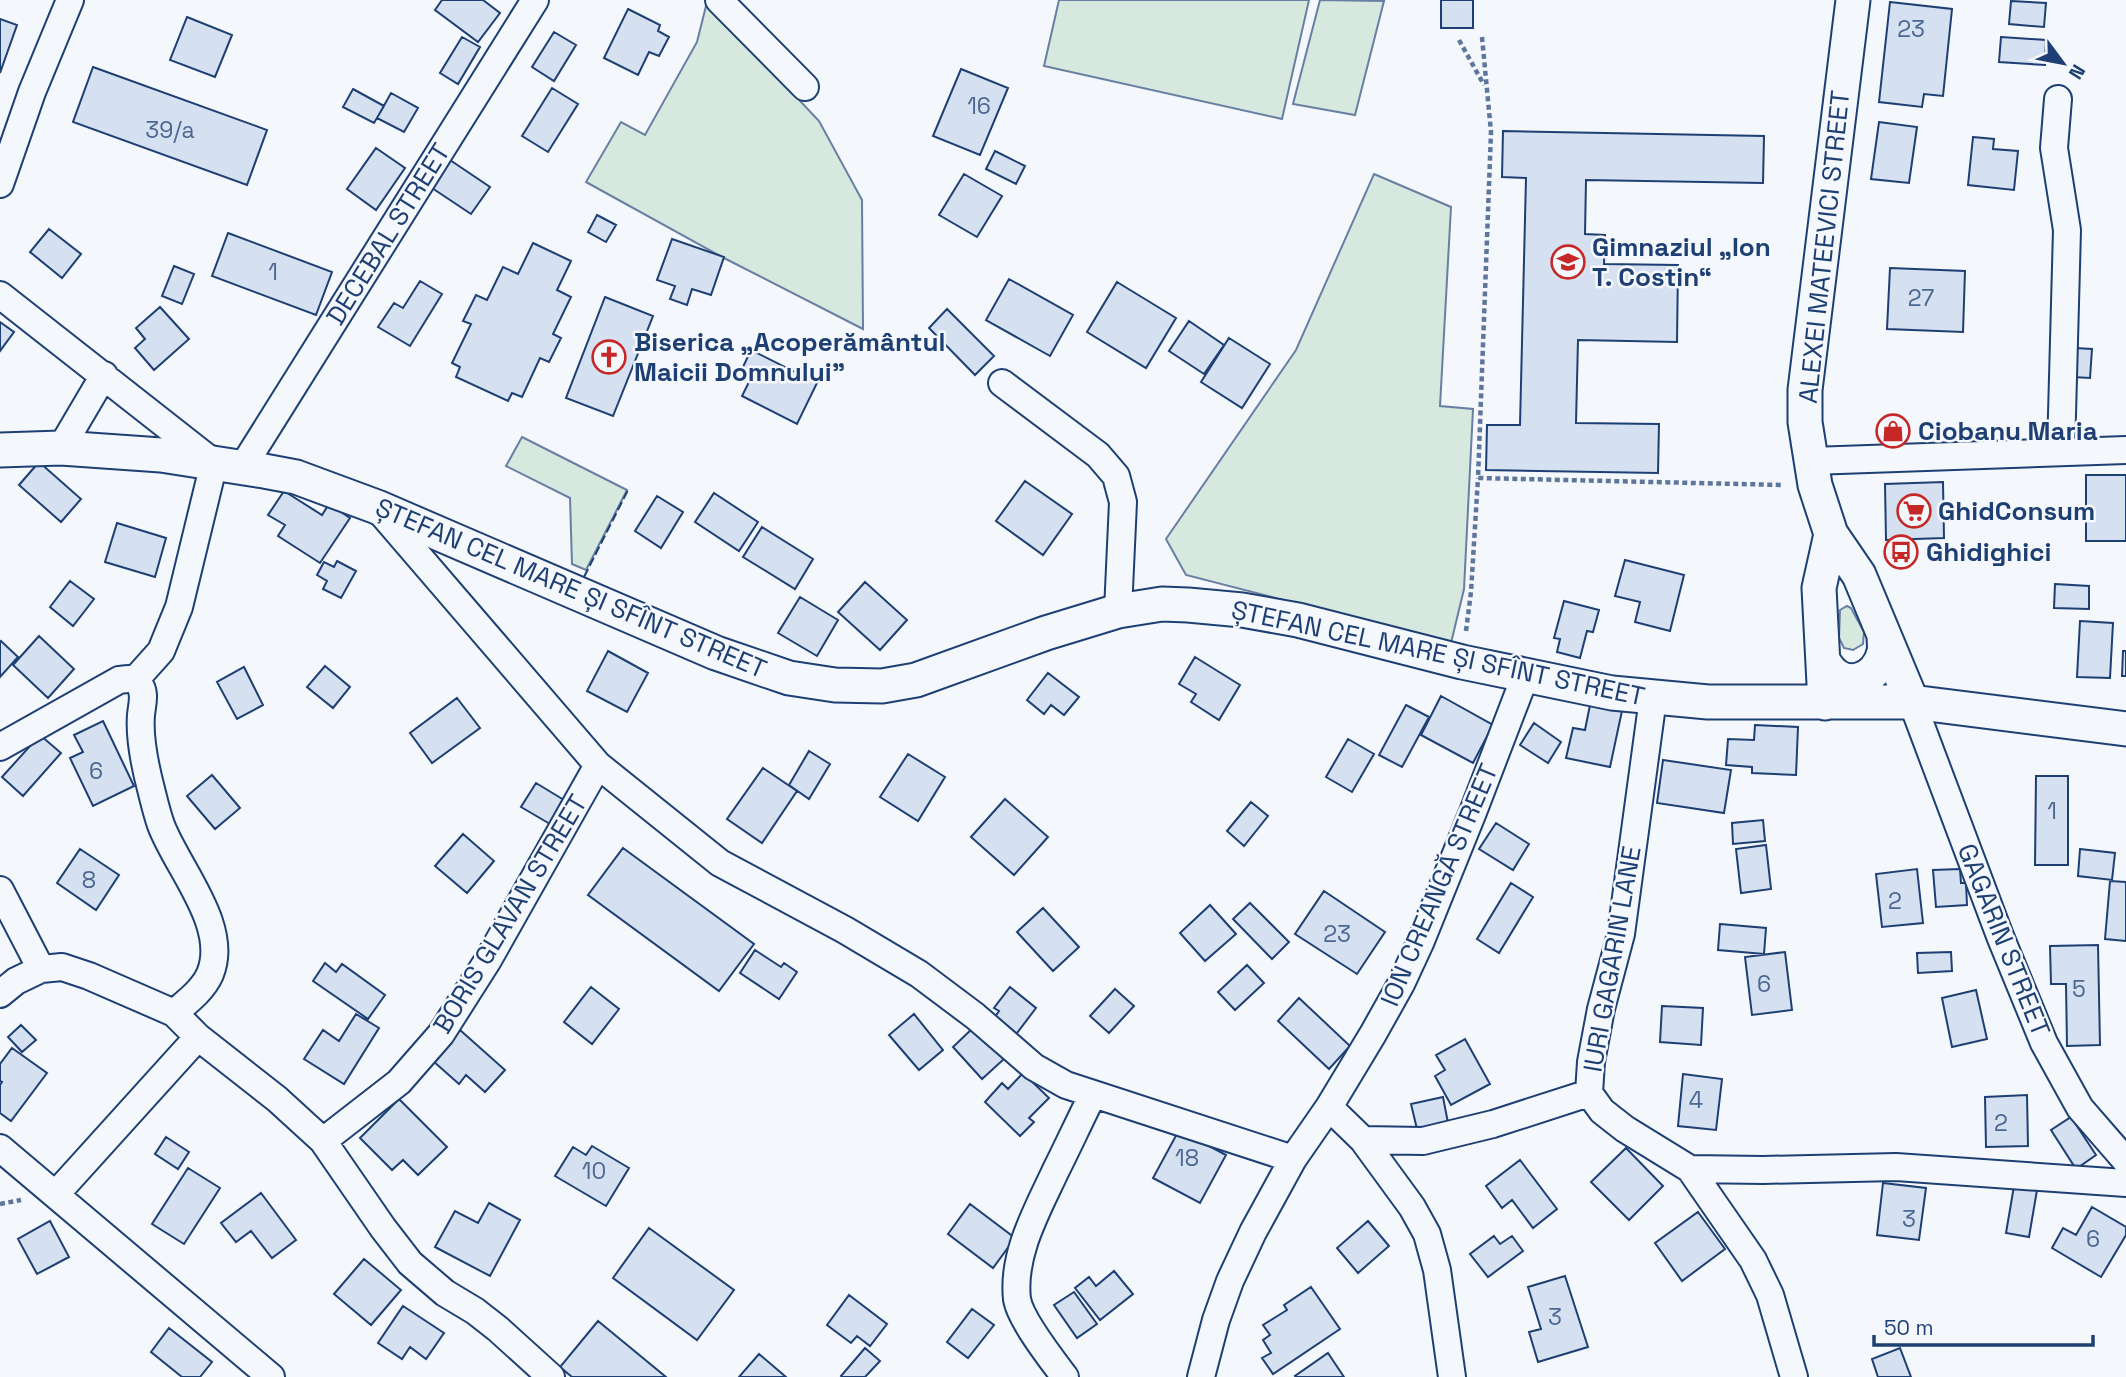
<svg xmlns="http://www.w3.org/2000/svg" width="2126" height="1377" font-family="'Space Grotesk',sans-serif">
<rect width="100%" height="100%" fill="#f4f7fb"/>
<!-- green -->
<path fill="#d7e8df" stroke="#687fa3" stroke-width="2" d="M1059 0H1309L1282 119 1044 66Z
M1320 0 1384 1 1355 115 1293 104Z
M707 2 819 121 862 200 863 329 722 257 586 182 621 122 645 135 697 42Z
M1374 174 1451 207 1440 406 1473 409 1464 589 1451 643 1186 575 1166 539 1296 350Z
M522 437 627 490 586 570 572 564 570 498 506 466Z
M1847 606 1851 608 1864 632 1863 644 1853 650 1844 648 1839 638 1840 610Z"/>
<!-- building -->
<path fill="#d5e0f0" stroke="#1d3f73" stroke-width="2" d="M442 0H483L500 13 478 42 435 10Z
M1441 0H1473V28H1441Z
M2011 1 2046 3 2044 27 2009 24Z
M1890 2 1952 9 1943 96 1924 94 1922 107 1879 102Z
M628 9 660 25 658 31 669 37 659 56 649 52 638 75 604 58Z
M187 17 232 35 215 77 170 60Z
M0 19 17 25 0 73Z
M554 32 576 45 554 81 532 67Z
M462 37 480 47 458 84 440 73Z
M2001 37 2046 40 2045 65 1999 62Z
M93 67 267 130 247 185 73 122Z
M961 69 1008 88 980 155 933 136Z
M552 88 578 104 548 152 522 136Z
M353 89 384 106 374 123 343 107Z
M391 93 418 108 404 132 377 118Z
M1879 122 1917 127 1909 183 1871 179Z
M1503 131 1764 136 1763 183 1586 180 1585 234 1605 235 1604 264 1678 265 1677 342 1578 340 1576 423 1659 424 1658 473 1486 470 1487 425H1520L1526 178 1502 177Z
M1973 137 1994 139 1993 149 2018 151 2014 190 1968 185Z
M376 148 405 168 376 210 347 189Z
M995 151 1025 166 1016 184 986 169Z
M450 160 490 187 471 214 432 188Z
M964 174 1002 196 977 237 939 215Z
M597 215 616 225 606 242 588 232Z
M49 229 81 254 62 278 30 252Z
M228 233 332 272 316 315 212 276Z
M672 239 724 257 711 295 692 289 687 305 670 299 675 286 657 280Z
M533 243 571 261 557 290 571 297 553 334 561 338 549 362 540 358 522 397 512 393 508 401 456 377 460 367 452 363 471 324 463 321 476 295 487 300 503 267 518 274Z
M174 266 194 274 182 304 162 296Z
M1890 268 1965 271 1963 332 1887 329Z
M1009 279 1073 315 1050 356 986 320Z
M420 281 442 294 410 346 378 327 394 303 403 308Z
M1117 282 1176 318 1146 368 1087 332Z
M605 297 653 316 613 416 566 398Z
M160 307 189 339 154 370 135 348 145 339 136 328Z
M947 309 994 356 975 375 929 328Z
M1189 321 1224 345 1204 374 1169 351Z
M0 322 14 332 0 351Z
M1229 338 1270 364 1242 408 1201 382Z
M2075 348 2092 349 2090 378 2073 377Z
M751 350 817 383 797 424 742 396 753 374 742 369Z
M39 462 81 499 61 522 19 485Z
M2086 475H2126V541H2086Z
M1025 481 1072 514 1043 555 996 521Z
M1943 482 1944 538 1886 540 1885 484Z
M284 491 322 515 329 504 350 518 320 563 278 536 285 525 268 515Z
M714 493 758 522 739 551 695 522Z
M657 496 683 512 661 548 635 531Z
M117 523 166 538 155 577 105 562Z
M762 527 813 559 795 589 743 557Z
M1625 560 1684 575 1670 631 1635 622 1640 602 1615 596Z
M337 561 356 571 341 598 323 589 327 581 317 575 324 562 334 567Z
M70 581 94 599 73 626 50 607Z
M865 582 907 620 880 650 838 612Z
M2055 584 2089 586V609L2054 608Z
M800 597 838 620 817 656 778 633Z
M1564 601 1599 610 1593 632 1587 631 1580 658 1557 652 1560 639 1554 638Z
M2080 621 2113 623 2110 678 2077 677Z
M39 636 74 669 48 698 13 665Z
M1 641 18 657 0 677V642Z
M608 651 648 673 627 712 587 691Z
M2123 651H2126V676H2122Z
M1195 657 1240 685 1219 720 1191 702 1196 694 1179 684Z
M325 666 350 687 333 708 307 687Z
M244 667 263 705 237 719 217 682Z
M1048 673 1079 697 1064 715 1051 705 1044 714 1027 700Z
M1441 696 1493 725 1473 763 1421 735Z
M457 698 480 728 432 763 410 733Z
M1591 700 1623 706 1610 767 1566 758 1573 728 1585 730Z
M1406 705 1429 717 1402 767 1379 755Z
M103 721 134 786 93 806 70 758 83 752 74 735Z
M1534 723 1561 742 1548 763 1520 745Z
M1755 725 1798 727 1796 775 1752 773V767L1726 765 1728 739 1754 740Z
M40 735 61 753 23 796 2 777Z
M1348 739 1374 754 1352 792 1326 777Z
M809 751 830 764 809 799 789 785Z
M908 754 945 777 918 821 880 797Z
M1663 760 1731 770 1724 813 1657 803Z
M763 768 797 791 762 843 727 819Z
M212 775 240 808 215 829 187 796Z
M2036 776H2068V865H2035Z
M536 783 564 800 550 824 521 807Z
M1005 799 1048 837 1014 875 971 837Z
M1251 802 1268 816 1244 846 1227 831Z
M1763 820 1765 841 1733 844 1732 823Z
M1496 823 1529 844 1513 870 1479 849Z
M463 834 494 861 467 893 435 866Z
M1766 845 1771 889 1741 893 1736 849Z
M623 848 754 944 719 991 588 895Z
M80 849 119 875 96 910 57 883Z
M2080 849 2115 853 2112 880 2078 876Z
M1917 869 1923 923 1882 927 1876 874Z
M1960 869 1961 883H1966L1967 905 1936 907 1933 870Z
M2110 881 2126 882V941L2105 939Z
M1511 883 1533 897 1499 953 1477 939Z
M1324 891 1385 932 1357 974 1295 934Z
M1250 903 1289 942 1272 959 1233 919Z
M1210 905 1236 934 1205 961 1180 933Z
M1043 908 1079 947 1053 971 1017 932Z
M1720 924 1766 928 1764 954 1718 950Z
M2098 945 2100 1045 2067 1046 2066 984H2051L2050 946Z
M755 950 781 967 784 963 797 972 779 999 740 973Z
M1785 952 1792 1010 1752 1015 1745 957Z
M1951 952 1952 971 1918 973 1917 953Z
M325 963 336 972 342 964 385 995 368 1019 313 981Z
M1247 965 1264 983 1235 1010 1218 992Z
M591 987 619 1009 592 1044 564 1022Z
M1010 987 1036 1008 1014 1037 992 1021 999 1011 994 1008Z
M1115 989 1134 1006 1109 1033 1090 1016Z
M1976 990 1987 1039 1952 1047 1942 998Z
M1299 998 1350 1046 1329 1069 1278 1021Z
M1662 1006 1703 1008 1701 1045 1660 1042Z
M356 1014 379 1028 344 1084 304 1059 323 1030 339 1041Z
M914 1014 943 1050 919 1070 889 1035Z
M21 1025 36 1040 22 1052 8 1037Z
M975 1026 1004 1059 982 1079 953 1047Z
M460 1030 505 1070 485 1092 466 1075 459 1084 433 1061Z
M1465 1039 1490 1084 1451 1105 1435 1076 1445 1070 1436 1055Z
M12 1048 47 1073 11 1121 0 1113V1085L2 1082 0 1081V1064Z
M1023 1073 1049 1098 1029 1118 1034 1122 1020 1136 985 1102 1002 1083 1008 1089Z
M1683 1074 1722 1079 1716 1130 1678 1126Z
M2027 1095 2028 1146 1986 1147 1985 1097Z
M1443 1097 1448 1123 1417 1129 1411 1104Z
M399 1099 447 1147 418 1175 403 1160 392 1170 360 1138Z
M2071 1117 2096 1155 2076 1169 2051 1130Z
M1179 1130 1226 1155 1200 1203 1153 1178Z
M166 1137 189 1152 178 1169 155 1154Z
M592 1146 629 1168 606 1206 555 1176 573 1147 586 1155Z
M1626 1148 1663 1186 1629 1220 1591 1182Z
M1520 1160 1557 1209 1533 1228 1512 1200 1502 1208 1486 1186Z
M188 1168 220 1188 184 1244 152 1224Z
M1883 1183 1926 1188 1919 1240 1877 1235Z
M2014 1186 2037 1190 2029 1237 2006 1233Z
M261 1193 296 1240 272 1258 251 1231 236 1242 221 1223Z
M489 1203 520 1220 490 1276 435 1247 455 1211 478 1223Z
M970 1204 1015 1238 993 1268 948 1234Z
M2092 1207 2126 1227V1235L2101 1277 2052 1248 2063 1228 2076 1235Z
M1698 1212 1725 1249 1682 1281 1655 1243Z
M50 1221 69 1257 37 1274 18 1239Z
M1368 1221 1389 1246 1358 1273 1337 1248Z
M649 1228 734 1290 697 1340 613 1278Z
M1494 1236 1500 1244 1512 1236 1523 1251 1488 1277 1470 1254Z
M364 1259 401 1290 371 1325 334 1294Z
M1114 1271 1133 1294 1100 1320 1075 1288 1089 1277 1096 1286Z
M1565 1276 1588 1347 1538 1362 1529 1332 1541 1329 1528 1287Z
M1311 1287 1340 1329 1273 1374 1262 1358 1271 1353 1263 1340 1270 1335 1263 1325 1287 1310 1284 1305Z
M1074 1292 1097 1324 1077 1338 1054 1305Z
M849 1295 887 1324 870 1346 857 1336 851 1343 827 1325Z
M403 1306 444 1333 426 1359 410 1347 402 1359 378 1343Z
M972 1309 994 1325 968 1358 947 1342Z
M598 1321 666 1377H572L560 1367Z
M169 1328 212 1362 200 1377H182L151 1352Z
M865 1348 880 1361 865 1377H842L841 1376Z
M1900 1348 1911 1377H1878L1872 1359Z
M1328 1353 1344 1377H1296L1295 1376Z
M759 1354 786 1377H739Z"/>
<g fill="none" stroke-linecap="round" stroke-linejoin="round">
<defs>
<path id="minor" d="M719 0 805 87
M2058 99 2054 148 2067 230 2061 451
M0 184 32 92 70 0
M0 295 214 463 179 607 161 651 135 680
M1002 383 1098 455 1116 476 1123 502 1118 611
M61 448 104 375
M1811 461 2126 450
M242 468 535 0
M378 509 598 765 720 863 845 930 919 974 975 1016 1034 1067 1066 1085 1293 1159
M1653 698 1621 934 1601 1009 1591 1062 1589 1093 1602 1111 1625 1129 1690 1169 1763 1170 1896 1167 2126 1183
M1912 702 2000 936 2044 1043 2080 1108 2126 1161
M0 747 119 680C127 679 133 677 139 684 146 693 142 704 141 715 139 739 145 766 151 789 154 801 157 814 161 825 177 868 230 926 210 974 203 990 187 1002 174 1013L198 1037 277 1099 323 1141 383 1228 410 1263 445 1293 475 1311 498 1329 551 1377
M0 890 41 969
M0 994 16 981 41 969 62 967 89 976 174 1013
M1329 1107 1363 1140 1412 1207 1427 1234 1437 1270 1452 1377
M1363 1140 1423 1141 1493 1124 1589 1093
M323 1141 399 1082 441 1034 488 960 598 765
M0 1148 271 1377
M1690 1169 1753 1260 1770 1295 1794 1377
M56 1194 198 1037
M1065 1377C1052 1360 1020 1319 1017 1299 1012 1254 1037 1211 1055 1172 1068 1146 1080 1120 1093 1094
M1201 1377 1216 1320 1230 1281 1253 1232 1293 1159 1329 1107 1373 1034 1401 984 1420 943 1473 812 1526 674"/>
<path id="tertiary" d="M1853 0 1805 390V422L1815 485 1831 534 1859 575 1912 702
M0 450 61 448 161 455 264 471 296 477 377 507 716 653 789 678 835 685 882 686 916 680 1046 633 1118 611 1162 604 1188 605 1242 610 1298 620 1462 662 1612 693 1708 702H1912L2126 729
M1826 665C1843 692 1877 682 1884 652 1885 647 1884 641 1884 635
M1825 703 1819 588 1831 534"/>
</defs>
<!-- minor casing -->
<use href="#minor" stroke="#1d3f73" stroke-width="30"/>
<!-- tertiary casing -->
<use href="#tertiary" stroke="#1d3f73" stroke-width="37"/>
<!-- path -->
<path stroke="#5e769c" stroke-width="4.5" stroke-dasharray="5 3.5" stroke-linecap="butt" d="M1482 37 1491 132 1478 478 1783 485
M1459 40 1484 85
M1466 631 1471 592 1478 478
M0 1204 21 1200"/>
<!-- minor -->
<use href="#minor" stroke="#f4f7fb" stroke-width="26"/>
<!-- tertiary -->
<use href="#tertiary" stroke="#f4f7fb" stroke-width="33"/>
<!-- fence -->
<path stroke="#1d3f73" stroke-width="2" stroke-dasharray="9 3.5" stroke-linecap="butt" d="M584 577 628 490"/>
</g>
<!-- icons -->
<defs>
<symbol id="school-ring" viewBox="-11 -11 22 22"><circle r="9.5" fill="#f4f7fb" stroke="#c62828" stroke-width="1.5"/><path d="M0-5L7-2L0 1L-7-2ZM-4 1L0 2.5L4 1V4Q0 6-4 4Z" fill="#c62828"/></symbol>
<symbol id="church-ring" viewBox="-11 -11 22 22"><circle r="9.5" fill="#f4f7fb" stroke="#c62828" stroke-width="1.5"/><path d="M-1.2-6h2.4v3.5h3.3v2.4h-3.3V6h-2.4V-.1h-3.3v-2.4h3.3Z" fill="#c62828"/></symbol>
<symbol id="shop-ring" viewBox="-11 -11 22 22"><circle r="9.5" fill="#f4f7fb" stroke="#c62828" stroke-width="1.5"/><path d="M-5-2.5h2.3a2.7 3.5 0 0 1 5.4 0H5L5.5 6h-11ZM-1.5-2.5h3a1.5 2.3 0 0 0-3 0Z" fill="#c62828"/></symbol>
<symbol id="supermarket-ring" viewBox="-11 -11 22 22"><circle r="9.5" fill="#f4f7fb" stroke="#c62828" stroke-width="1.5"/><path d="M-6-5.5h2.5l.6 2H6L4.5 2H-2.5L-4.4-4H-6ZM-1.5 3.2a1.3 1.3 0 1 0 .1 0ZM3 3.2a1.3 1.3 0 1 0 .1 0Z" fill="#c62828"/></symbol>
<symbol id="bus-ring" viewBox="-11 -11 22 22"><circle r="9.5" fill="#f4f7fb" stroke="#c62828" stroke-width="1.5"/><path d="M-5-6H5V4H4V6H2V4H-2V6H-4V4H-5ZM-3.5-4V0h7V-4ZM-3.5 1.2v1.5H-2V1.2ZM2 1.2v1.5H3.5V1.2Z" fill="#c62828"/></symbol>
</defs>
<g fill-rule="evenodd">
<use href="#school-ring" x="1549" y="243" width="38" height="38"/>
<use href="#church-ring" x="590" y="338" width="38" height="38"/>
<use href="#shop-ring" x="1874" y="412" width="38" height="38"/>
<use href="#supermarket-ring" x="1895" y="492" width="38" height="38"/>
<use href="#bus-ring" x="1882" y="533" width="38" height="38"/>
</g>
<g text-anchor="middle" stroke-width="5" stroke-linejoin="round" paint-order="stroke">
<!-- number labels -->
<g font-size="23" fill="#4b6792">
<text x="1911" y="37">23</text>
<text x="979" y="114">16</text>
<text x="170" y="138">39/a</text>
<text x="273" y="280">1</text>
<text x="1921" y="306">27</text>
<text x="96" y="779">6</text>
<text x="2052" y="819">1</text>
<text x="89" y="888">8</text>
<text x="1895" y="909">2</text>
<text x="1337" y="942">23</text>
<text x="1764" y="992">6</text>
<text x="2079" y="997">5</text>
<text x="1696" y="1108">4</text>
<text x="2001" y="1131">2</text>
<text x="1187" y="1166">18</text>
<text x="594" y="1179">10</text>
<text x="1909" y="1227">3</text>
<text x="2093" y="1247">6</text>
<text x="1555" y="1325">3</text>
</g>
<!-- street labels -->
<g font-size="26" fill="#1d3f73" stroke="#f4f7fb">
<text transform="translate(388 234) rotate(-58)" y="9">DECEBAL STREET</text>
<text transform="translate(1824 247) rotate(-84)" y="9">ALEXEI MATEEVICI STREET</text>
<text transform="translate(571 588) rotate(23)" y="9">ȘTEFAN CEL MARE ȘI SFÎNT STREET</text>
<text transform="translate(1438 653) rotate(12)" y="9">ȘTEFAN CEL MARE ȘI SFÎNT STREET</text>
<text transform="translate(1439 885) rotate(-67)" y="9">ION CREANGĂ STREET</text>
<text transform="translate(510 914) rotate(-59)" y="9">BORIS GLAVAN STREET</text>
<text transform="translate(2004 940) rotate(68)" y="9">GAGARIN STREET</text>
<text transform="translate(1612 959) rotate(-80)" y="9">IURI GAGARIN LANE</text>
</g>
<!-- poi labels -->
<g font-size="26" font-weight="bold" fill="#1d3f73" stroke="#f4f7fb" text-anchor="start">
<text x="1592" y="256">Gimnaziul „Ion<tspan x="1592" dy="30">T. Costin“</tspan></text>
<text x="634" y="351">Biserica „Acoperământul<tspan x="634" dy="30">Maicii Domnului”</tspan></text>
<text x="1918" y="440">Ciobanu Maria</text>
<text x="1938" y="520">GhidConsum</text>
<text x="1926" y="561">Ghidighici</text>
</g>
</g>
<!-- north arrow -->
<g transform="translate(2063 63) rotate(122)" stroke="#f4f7fb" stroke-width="5" paint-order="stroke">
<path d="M0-5L12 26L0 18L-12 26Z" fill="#1d3f73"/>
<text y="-10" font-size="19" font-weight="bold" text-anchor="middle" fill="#1d3f73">N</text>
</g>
<!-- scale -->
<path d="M1874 1335v10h219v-10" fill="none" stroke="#1d3f73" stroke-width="3.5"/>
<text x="1884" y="1335" font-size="21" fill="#1d3f73" stroke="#f4f7fb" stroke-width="5" paint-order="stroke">50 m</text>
</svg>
